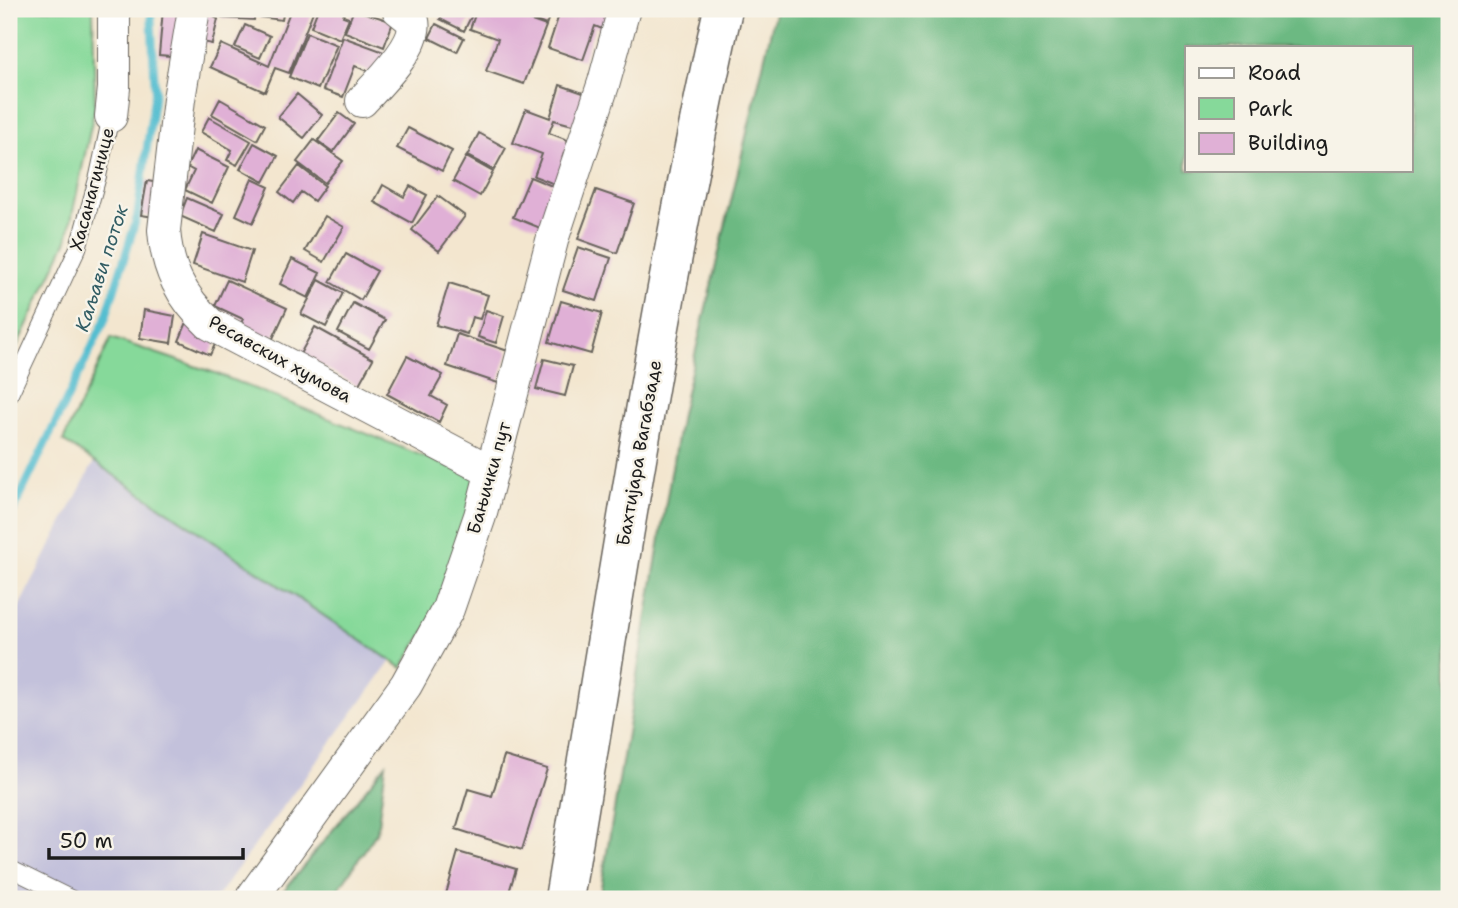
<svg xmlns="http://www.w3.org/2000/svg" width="1458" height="908" font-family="'Shantell Sans',sans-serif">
<rect width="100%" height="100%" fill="#f7f3e8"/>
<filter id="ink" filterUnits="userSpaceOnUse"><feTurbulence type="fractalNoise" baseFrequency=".0143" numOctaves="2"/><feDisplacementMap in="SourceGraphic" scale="14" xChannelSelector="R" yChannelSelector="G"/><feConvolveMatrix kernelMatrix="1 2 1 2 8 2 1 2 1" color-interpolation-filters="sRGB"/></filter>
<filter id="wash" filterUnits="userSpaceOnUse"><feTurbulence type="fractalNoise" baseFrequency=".00686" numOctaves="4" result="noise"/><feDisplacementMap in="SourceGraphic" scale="28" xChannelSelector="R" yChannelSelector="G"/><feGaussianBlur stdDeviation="1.57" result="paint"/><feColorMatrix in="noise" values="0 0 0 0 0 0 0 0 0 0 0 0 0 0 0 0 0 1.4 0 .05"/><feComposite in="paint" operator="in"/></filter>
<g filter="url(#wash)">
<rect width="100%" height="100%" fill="#f3e6cf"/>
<!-- industrial -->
<path fill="#c3c1db" d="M94 462 391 661 215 899H9V626Z"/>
<!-- green -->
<path fill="#86d99a" stroke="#517a5b" stroke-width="2" d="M9 9H93L95 107 67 240 9 363Z
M111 338 215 373 483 480 441 605 402 668 63 441Z"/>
<!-- forest -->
<path fill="#6cb982" stroke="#446a4f" stroke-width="2" fill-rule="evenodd" d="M776 9H1449V899H599L681 414ZM1187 47H1411V170H1187Z
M386 764 377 832 332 899H277Z"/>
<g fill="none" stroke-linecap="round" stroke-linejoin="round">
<!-- stream -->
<path stroke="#54bed0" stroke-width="8" d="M9 519 105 320 137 217 155 91 151 9"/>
</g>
<g id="blocks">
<!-- building -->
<path fill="#e0b0d6" d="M163 9H187L183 57 159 55Z
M203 9H216L214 17 218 19 212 44 198 41Z
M223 9H255L254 20 222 18Z
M259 9H284L282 20 258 17Z
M291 9H314L289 73 275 68 265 92 210 67 221 44 269 66Z
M318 9H346L343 16 349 18 340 39 311 27Z
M354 9 393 22 384 47 345 32Z
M446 9H475L464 31 440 19Z
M477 9H497L546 26 524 84 486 71 498 39 470 29Z
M523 9H552L546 25 521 15Z
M561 9H601L608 11 602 29 595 26 583 60 548 48Z
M436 24 464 38 457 52 429 38Z
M245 25 270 36 260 58 235 47Z
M307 33 337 45 318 89 289 77Z
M343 37 387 53 379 75 355 66 343 97 323 90Z
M560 85 586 94 576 126 554 120 549 133 578 144 562 187 534 176 542 154 513 143 526 109 550 118Z
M297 94 322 115 304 138 278 117Z
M220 99 265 125 257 140 212 114Z
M339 113 354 124 333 152 318 141Z
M209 117 251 141 237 165 227 160 232 150 201 132Z
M408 128 452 151 442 171 397 148Z
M479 133 506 148 494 170 467 156Z
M314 140 343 161 325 183 297 162Z
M254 143 278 156 264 182 240 169Z
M195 150 229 167 212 203 185 190 194 171 187 167Z
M466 157 493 172 480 196 453 181Z
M299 166 325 186 314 201 301 192 293 203 279 192Z
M530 177 567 192 550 232 513 217Z
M252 179 269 187 253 223 236 215Z
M147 181 166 184 161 218 141 215Z
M383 185 404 197 410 186 427 195 412 223 374 202Z
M596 190 634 203 617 253 578 239Z
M438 196 465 216 439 251 412 230Z
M187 198 224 214 216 232 180 216Z
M325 216 344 227 324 262 305 251Z
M203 234 252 251 242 282 193 265Z
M578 247 611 258 597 301 563 290Z
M346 254 377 271 361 300 330 282Z
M292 259 320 273 308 298 280 284Z
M227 280 287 308 269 347 237 332 243 319 215 306Z
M319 280 343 293 326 327 301 314Z
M449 283 488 295 480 319 472 317 467 334 436 325Z
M561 301 602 313 591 354 549 342Z
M353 303 385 320 369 349 338 332Z
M144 310 175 316 171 343 140 338Z
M486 310 504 316 496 343 478 337Z
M187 322 219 336 210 355 179 341Z
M315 327 373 359 358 386 300 354Z
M457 334 508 351 498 383 447 366Z
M407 356 443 375 431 396 447 405 439 422 387 394Z
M544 359 573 366 565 396 536 389Z
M504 756 547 769 522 850 456 829 468 789 492 796Z
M458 852 516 869 507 899H462L446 894Z"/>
</g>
</g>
<g filter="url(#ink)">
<use href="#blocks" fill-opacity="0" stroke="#67635b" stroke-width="2"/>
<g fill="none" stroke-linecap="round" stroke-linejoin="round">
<defs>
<path id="service" d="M9 396 78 248 98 176 111 116
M9 868 72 899"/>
<path id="minor" d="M194 9 179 99 164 230C167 269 181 297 210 324L492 472
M362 101C377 85 419 44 413 21L398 9
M111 116 114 88V9
M251 899 406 685 448 609 480 516 553 237 604 82 624 9"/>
<path id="secondary" d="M564 899C614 602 658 303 723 9"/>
</defs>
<!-- service casing -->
<use href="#service" stroke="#67635b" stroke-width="18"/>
<!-- minor casing -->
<use href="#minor" stroke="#67635b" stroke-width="34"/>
<!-- secondary casing -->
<use href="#secondary" stroke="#67635b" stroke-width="41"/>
<!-- service -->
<use href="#service" stroke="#fff" stroke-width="16"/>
<!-- minor -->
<use href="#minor" stroke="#fff" stroke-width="32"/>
<!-- secondary -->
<use href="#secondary" stroke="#fff" stroke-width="38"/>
</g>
</g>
<g text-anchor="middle" stroke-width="5" stroke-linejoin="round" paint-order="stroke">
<!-- street labels -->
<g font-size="18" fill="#1c1c1c" stroke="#f7f3e8">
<text transform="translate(92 189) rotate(-75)" y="6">Хасанагинице</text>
<text transform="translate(280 359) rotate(29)" y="6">Ресавских хумова</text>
<text transform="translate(639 453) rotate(-80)" y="6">Бахтијара Вагабзаде</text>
<text transform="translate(489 478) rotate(-74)" y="6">Бањички пут</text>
</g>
<!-- water labels -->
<g font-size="19" font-style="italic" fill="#325d64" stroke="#f7f3e8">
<text transform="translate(101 268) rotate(-72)" y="7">Каљави поток</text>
</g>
</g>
<!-- margin -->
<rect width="1458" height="908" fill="none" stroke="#f7f3e8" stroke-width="35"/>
<!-- legend -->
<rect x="1185" y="46" width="228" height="126" fill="#f7f3e8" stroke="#9f9d96" stroke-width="2"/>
<rect x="1199" y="68" width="35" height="10" fill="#ffffff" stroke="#9f9d96" stroke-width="2"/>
<text x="1248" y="80" font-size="21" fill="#1c1c1c">Road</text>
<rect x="1199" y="98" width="35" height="21" fill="#86d99a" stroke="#9f9d96" stroke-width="2"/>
<text x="1248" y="116" font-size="21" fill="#1c1c1c">Park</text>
<rect x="1199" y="133" width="35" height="21" fill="#e0b0d6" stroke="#9f9d96" stroke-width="2"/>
<text x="1248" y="150" font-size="21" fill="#1c1c1c">Building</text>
<!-- scale -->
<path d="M49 848v10h194v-10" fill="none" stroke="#1c1c1c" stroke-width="3.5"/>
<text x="60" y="848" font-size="21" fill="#1c1c1c" stroke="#f7f3e8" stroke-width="5" paint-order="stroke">50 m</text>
</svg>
